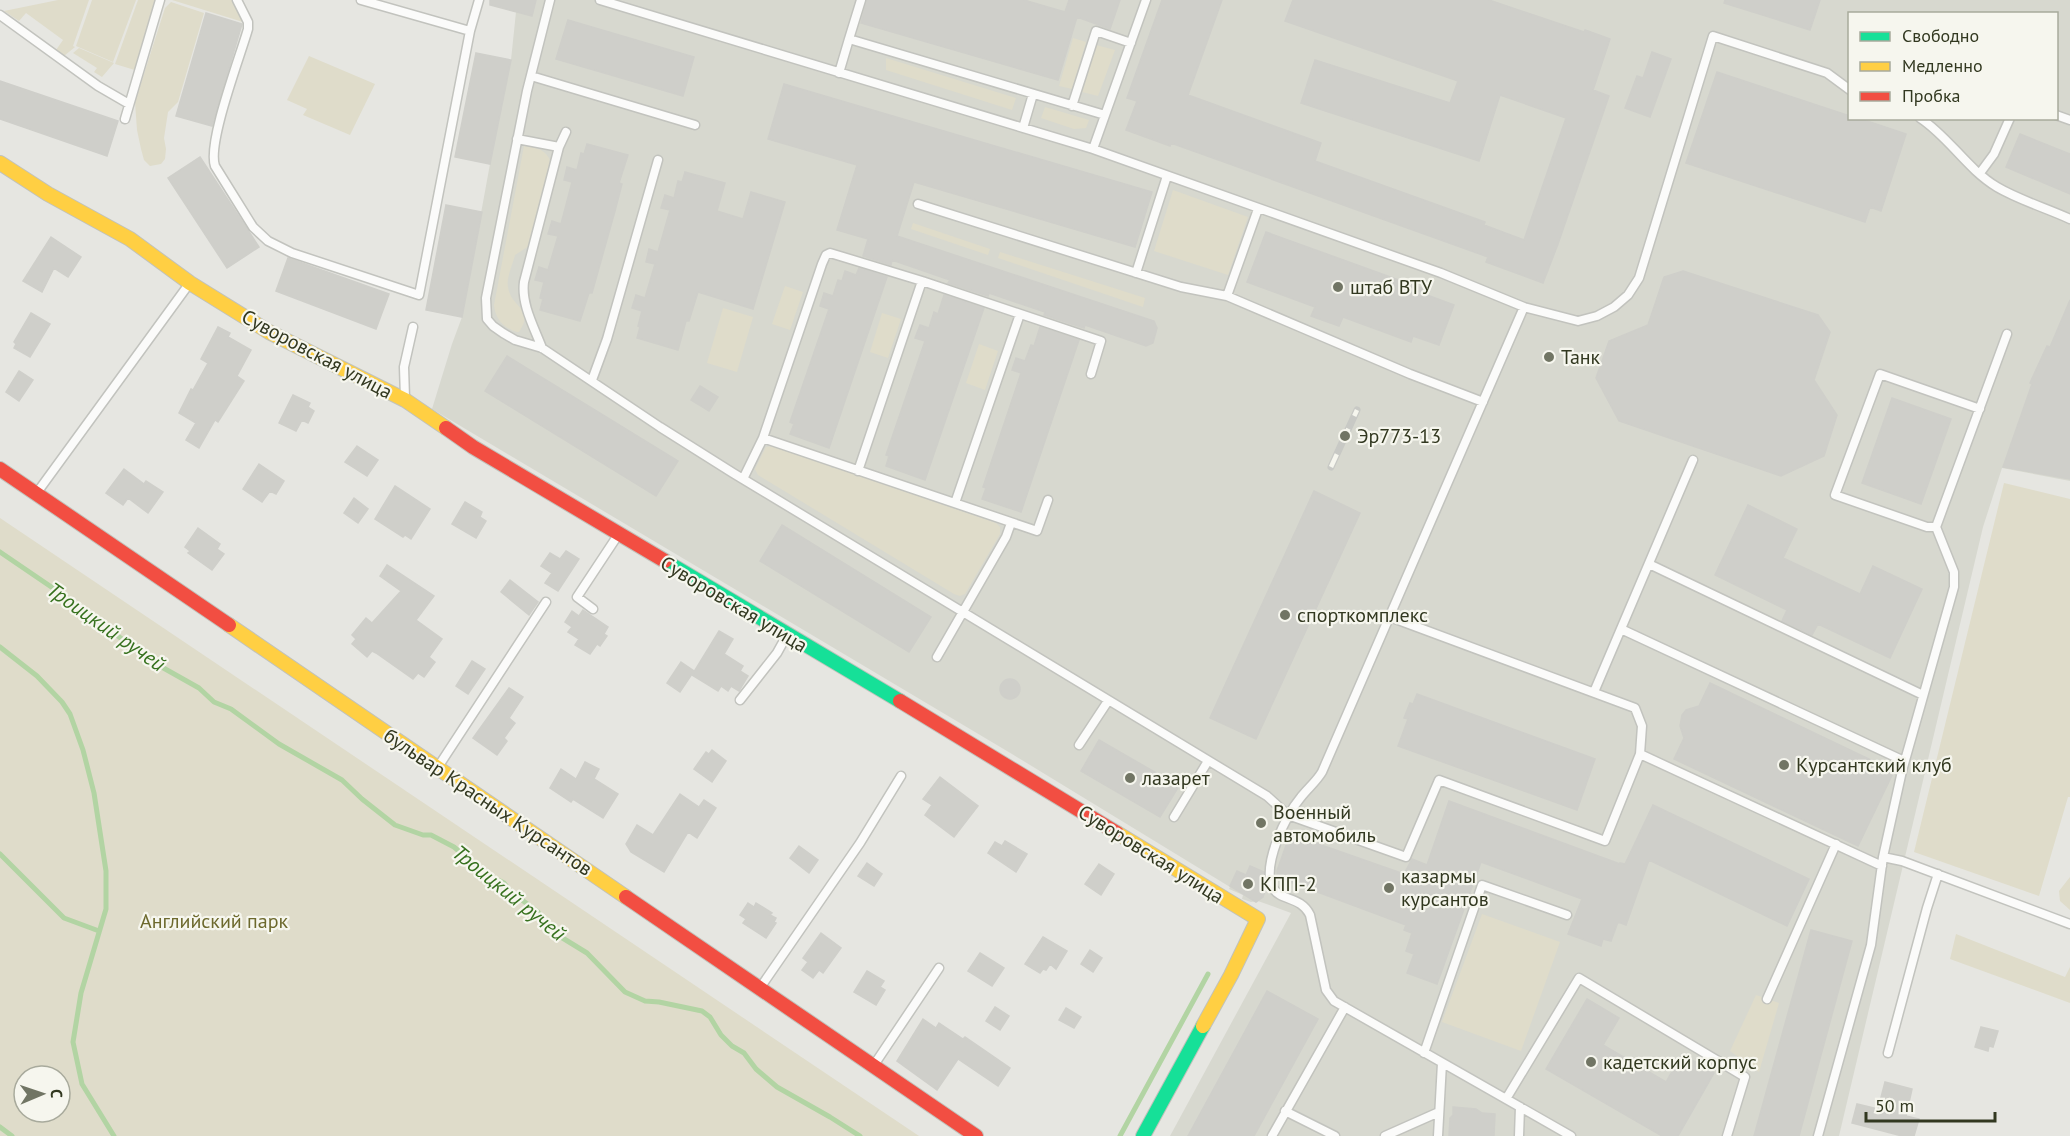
<svg xmlns="http://www.w3.org/2000/svg" width="2070" height="1136" font-family="'PT Sans',sans-serif">
<rect width="100%" height="100%" fill="#e6e6e1"/>
<!-- built -->
<path fill="#d7d8cf" fill-rule="evenodd" d="M516 0H2070V481L2002 468 1983 527 1839 1136H1170L1291 913 1258 901 1251 902 1242 899 1243 895 1229 889 1230 887 1012 754 432 409 452 344 462 317 490 164 511 60 516 12 514 11ZM1850 14H2056V118H1850Z"/>
<!-- green -->
<path fill="#dfdcca" fill-rule="evenodd" d="M58 0H89L73 46 75 47 64 56 56 50 63 40 26 13 19 21 4 11Z
M92 0H136L113 62 76 46Z
M138 0H158L138 71 115 64Z
M172 0H233L243 22Z
M171 2 204 13 178 102 168 112 164 138 166 149 165 159 161 164 150 166 144 160 141 149 137 130 135 102 165 8Z
M1073 38 1086 42 1072 89 1059 86Z
M1096 45 1115 50 1098 96 1082 92Z
M79 48 114 63 102 77 94 72 97 68 73 53Z
M309 56 375 84 350 135 303 115 307 109 287 100Z
M886 58 1016 98 1012 110 886 70Z
M1045 107 1089 120 1086 128 1074 129 1041 118Z
M524 146C534 147 544 149 549 158 554 169 533 231 529 246L515 255C513 264 506 278 508 287 511 308 535 308 519 332H517C504 328 495 319 494 305Z
M1173 190 1248 217 1228 275 1154 251Z
M913 223 990 249 988 255 911 229Z
M1000 252 1145 298 1143 307 998 258Z
M785 286 803 292 790 330 772 324Z
M723 308 753 317 737 372 707 363Z
M882 313 901 319 888 358 870 352Z
M979 344 998 351 985 390 966 383Z
M773 446 831 466V468H834V467L996 523 1000 527V534L965 594 960 596 954 594 758 475 755 469 766 447Z
M2004 483 2070 499V797H2068L2039 896 1914 852Z
M0 518 919 1136H0ZM24 1076H60V1112H24Z
M2070 877V910L2060 901 2059 891Z
M1482 914 1560 942 1521 1051 1442 1022Z
M1956 934 2065 977 2070 967V1003L1950 959Z
M1756 995 1779 1003 1759 1072 1730 1051Z"/>
<g fill="none" stroke-linecap="round" stroke-linejoin="round">
<!-- stream -->
<path stroke="#b2d4a3" stroke-width="5" d="M0 552 69 599 151 661 199 688 214 702 231 709 279 744 342 780 362 799 395 825 423 835H431L454 847 486 874 504 883 510 891 538 912 544 923 556 934 587 953 625 992 645 1001 659 1002 702 1011 710 1017 721 1035 732 1046 744 1053 756 1069 777 1087 830 1117 860 1136
M0 647 37 676 62 702 70 714 83 750 94 793 106 871V909L81 993 73 1042 82 1084 114 1136
M0 854 64 918 99 931
M0 1127 12 1136
M1120 1136 1208 974"/>
</g>
<!-- building -->
<path fill="#cfcfca" stroke="#cfcfca" stroke-width="1.5" d="M490 0H536L532 16 490 5Z
M867 0H1024L1065 12 1069 0H1120L1110 29 1077 17 1058 80 861 23Z
M1162 0H1222L1188 95 1321 143 1315 161 1485 222 1484 225 1524 240 1566 118 1500 95 1479 161 1301 103 1315 60 1450 103 1458 81 1285 21 1293 0H1489L1584 32 1585 30 1610 39 1593 90 1609 96 1558 244 1543 283 1486 262 1488 257 1171 143 1170 146 1126 130 1137 101 1127 98Z
M1725 0H1820L1810 30 1724 3Z
M206 13 242 24 212 126 176 116Z
M568 20 694 57 683 96 556 59Z
M1652 52 1671 59 1650 117 1625 108 1637 76 1643 78Z
M476 53 511 60 490 164 455 157Z
M1717 72 1850 116V118H1858L1906 134 1881 211 1870 207 1865 222 1686 163Z
M0 81 118 121 107 156 0 119Z
M784 84 1152 192 1135 247 914 182 897 236 1154 321 1157 328 1153 343 1146 346 1085 325 1084 328 1044 315 1045 312 989 293 988 296 948 283 950 280 892 260 891 265 863 256 868 239 837 230 857 165 768 139Z
M2020 134 2070 154V194L2006 167Z
M587 144 628 155 619 183 622 184 615 211 592 293H589L580 321 540 310 543 299 540 298 544 282 535 280 539 267 548 270 558 236 548 234 552 221 561 224 572 182 564 180 567 167 577 170 581 153 584 154Z
M200 157 259 247 227 268 168 178Z
M685 172 725 183 717 211 743 219 751 192 785 202 753 309 698 292 689 321H686L678 350 637 338 640 327 638 326 642 311 632 308 636 295 645 298 655 264 646 262 649 249 658 252 670 210 661 208 665 195 674 198 678 181 682 182Z
M446 205 482 212 462 317 426 310Z
M1266 232 1429 291 1427 295 1454 305 1439 345 1413 336 1411 342 1343 317 1339 326 1311 316 1315 307 1247 282Z
M51 237 81 257 68 277 54 268 42 292 23 281Z
M288 258 389 294 376 329 276 291Z
M859 268 887 277 829 448 790 434 794 424 790 422 829 309 820 306 824 293 833 296 838 280 842 281 845 271 856 275Z
M1683 271 1818 315 1830 332 1814 380 1837 415 1824 456 1781 476 1619 421 1596 378 1609 341 1648 325 1664 277Z
M944 295 984 308 925 480 886 466 889 456 886 455 925 341 915 338 920 325 929 328 934 312 938 314Z
M2070 300V479L2003 467 2032 384 2030 383 2047 346 2050 347Z
M31 313 50 324 30 357 14 348 16 344 14 342Z
M218 327 230 333 228 337 251 350 237 376 244 381 218 422 215 420 199 448 186 440 196 423 179 413 191 389 193 390 208 363 201 359Z
M1040 327 1079 340 1021 512 982 499 986 488 983 487 1021 373 1012 370 1016 358 1025 361 1031 345 1034 346Z
M507 356 678 461 656 496 485 391Z
M19 371 33 380 19 401 6 392Z
M700 386 718 397 709 411 691 400Z
M293 395 310 403 308 407 314 411 308 423 302 420 296 431 279 423Z
M1892 398 1951 419 1921 504 1862 483Z
M357 446 378 460 367 476 345 462Z
M259 464 284 481 276 494 270 491 262 502 243 489Z
M124 469 144 484 146 481 163 492 148 513 128 498 123 505 106 493Z
M395 486 430 509 411 539 405 535 403 537 375 519Z
M1314 491 1360 513 1256 739 1210 718Z
M354 498 368 509 358 523 344 513Z
M465 502 482 512 480 517 486 521 476 538 452 524Z
M1748 505 1797 529 1783 558 1860 594 1873 566 1922 589 1890 658 1818 624 1812 635 1782 621 1787 610 1715 575Z
M782 525 931 617 909 652 760 561Z
M198 528 220 544 217 549 224 554 212 570 188 553 190 551 185 547Z
M566 551 579 559 558 591 545 583 552 573 541 566 550 553 560 559Z
M387 565 434 596 416 620 442 639 429 657 435 662 424 677 418 673 413 679 376 653 372 651 367 657 352 644 356 639 352 635 366 618 372 623 401 591 380 576Z
M510 580 538 602 529 615 501 592Z
M583 610 608 627 604 634 607 636 600 646 597 644 590 654 575 645 579 639 568 632 572 627 565 622 572 611 579 616Z
M719 631 733 639 724 654 743 666 740 671 748 676 739 691 731 686 728 691 721 686 718 691 692 675Z
M472 661 485 669 468 694 456 686Z
M681 662 694 671 680 692 667 683Z
M1000 689a10 10 0 1 1 20 0a10 10 0 1 1-20 0Z
M1710 683 1894 771 1858 846 1674 759 1684 738 1680 726 1682 715 1686 710 1699 706Z
M509 688 523 697 509 718 515 723 504 738 507 741 497 755 473 738Z
M1417 694 1595 759 1577 810 1398 746 1408 719 1404 718 1410 703 1413 704Z
M1099 740 1179 786 1160 817 1081 771Z
M712 750 726 761 712 782 694 769 706 752 709 754Z
M585 762 599 769 594 779 618 794 603 818 573 799 571 802 550 788 561 769 576 779Z
M940 777 978 806 954 837 925 815 932 805 923 799Z
M680 794 699 807 704 800 716 808 697 838 688 832 664 872 631 852 626 844 637 825 653 835Z
M1449 801 1620 864V863L1625 864 1653 805 1809 879 1787 926 1649 860 1626 925 1618 922 1611 941 1603 939 1601 946 1568 934 1582 899 1481 862 1437 984 1407 973 1414 954 1406 951 1412 933 1404 930 1406 925 1277 877V871L1290 834 1404 874 1412 859 1427 865Z
M1005 841 1027 854 1016 872 988 853 995 842 1002 846Z
M799 846 818 860 809 873 790 858Z
M867 863 882 874 874 886 858 876Z
M1099 864 1114 874 1101 895 1085 884Z
M1250 866 1264 872 1266 888 1263 897 1256 902 1230 886 1237 871 1246 875Z
M748 903 754 907 756 903 772 913 770 915 776 918 774 922 776 923 766 938 743 923 746 919 740 915Z
M1811 930 1852 941 1799 1136H1754Z
M821 933 841 948 823 973 819 970 813 978 802 970 808 962 803 958Z
M1043 937 1067 951 1056 969 1050 964 1046 970 1043 969 1040 973 1025 964Z
M1090 950 1102 958 1093 972 1081 964Z
M980 953 1004 968 992 986 968 971Z
M867 971 884 981 880 987 885 990 876 1005 854 992Z
M1267 991 1318 1019 1254 1136H1188Z
M1587 999 1619 1018 1603 1045 1666 1082 1682 1054 1714 1073 1678 1136H1662L1546 1069Z
M995 1007 1009 1016 1000 1030 986 1021Z
M1066 1008 1081 1017 1074 1028 1059 1020Z
M923 1019 936 1028 939 1023 963 1039 965 1037 1010 1068 998 1086 958 1059 937 1090 897 1061Z
M1981 1027 1998 1031 1993 1047 1989 1046 1988 1051 1975 1047Z
M1885 1082 1912 1089 1906 1116 1919 1119 1914 1136H1902L1852 1123 1857 1104 1878 1109Z
M1453 1107 1476 1109 1482 1113 1495 1114 1494 1136H1449L1450 1118 1453 1115Z"/>
<g fill="none" stroke-linecap="round" stroke-linejoin="round">
<defs>
<path id="lane" d="M237 0 248 22V29C240 57 207 143 215 166L253 227 268 241 292 253 419 295 470 31 479 0
M361 0 470 31
M550 0 527 91 486 298 487 319 493 326 503 333 515 340 542 348 660 427 733 473 1267 796 1288 815 1406 857 1439 780 1605 841 1640 754
M600 0 1093 149 1441 273 1524 307 1578 321 1597 316 1614 307 1628 295 1639 278 1713 36 1827 73 1850 90
M0 15 98 86 129 104
M849 39 861 0
M839 73 849 39 1105 115
M531 76 695 125
M1072 106 1096 31 1131 43
M2056 115 2070 120
M1920 118C1949 137 1967 169 1997 187 2019 200 2046 208 2070 219
M125 119 160 0
M1023 128 1033 94
M517 139 559 147
M1093 149 1146 0
M1980 173 1994 154 2010 118
M918 204 1181 287 1227 296 1410 374 1483 402
M1136 273 1167 176
M1227 296 1258 209
M1524 307 1322 772C1316 782 1308 788 1301 797 1286 815 1261 866 1273 888 1280 901 1301 896 1310 915L1326 990 1334 1001 1571 1136
M542 348C534 327 521 304 524 282L559 147 566 132
M592 380 607 339 658 160
M405 398 404 367 413 327
M763 438 1037 531 1048 500
M858 471 922 281
M743 479 763 438 822 264 826 255 830 253 922 281 1101 341 1091 374
M36 494 189 284
M955 503 1020 314
M1936 527H1927L1835 495 1880 374 1980 409
M1649 564 1923 695
M593 609 577 597 618 535
M1390 617 1635 708 1642 726 1640 754 1882 866
M1621 629 1904 761
M937 657 1006 537 1011 523
M1594 692 1693 460
M740 700 777 653 787 635
M1079 745 1108 701
M438 767 546 602
M1174 817 1208 761
M1883 857 1902 861 2070 924
M760 988 860 843 901 776
M1767 999 1836 844
M1424 1053 1482 885 1567 915
M1888 1053 1927 908 1938 874
M874 1065 939 968
M1506 1099 1579 978 1745 1077 1727 1136
M1285 1111 1335 1136
M1272 1136 1345 1007
M1385 1136 1439 1112
M1438 1136 1442 1063
M1519 1136 1520 1107
M1818 1136 1871 945 1883 857 1902 771 1954 587V572L1936 527 2007 334"/>
<path id="fast" d="M665 561 900 701
M1143 1136 1203 1026"/>
<path id="slow" d="M0 163 48 194 130 239 190 283 269 332 405 400 446 428
M229 625 626 897
M1117 833 1258 919 1231 975 1203 1026"/>
<path id="jam" d="M446 428 473 447 665 561
M0 469 229 625
M900 701 1117 833
M626 897 976 1136"/>
</defs>
<!-- lane casing -->
<use href="#lane" stroke="#c2c3be" stroke-width="11"/>
<!-- fast casing -->
<use href="#fast" stroke="#c1c2bb" stroke-width="16"/>
<!-- slow casing -->
<use href="#slow" stroke="#c1c2bb" stroke-width="16"/>
<!-- jam casing -->
<use href="#jam" stroke="#c1c2bb" stroke-width="16"/>
<!-- lane -->
<use href="#lane" stroke="#fbfbfa" stroke-width="8"/>
<!-- fast -->
<use href="#fast" stroke="#16e098" stroke-width="14"/>
<!-- slow -->
<use href="#slow" stroke="#ffcf43" stroke-width="14"/>
<!-- jam -->
<use href="#jam" stroke="#f24e42" stroke-width="14"/>
<defs>
<path id="rail" d="M1331 467 1357 410"/>
</defs>
<!-- rail casing -->
<use href="#rail" stroke="#c8c9c5" stroke-width="7"/>
<!-- rail -->
<use href="#rail" stroke="#f6f6ee" stroke-width="4.5" stroke-dasharray="14" stroke-linecap="butt"/>
</g>
<!-- markers -->
<g fill="#717564" stroke="#f6f6ee" stroke-width="2">
<circle cx="1338" cy="287" r="6"/>
<circle cx="1549" cy="357" r="6"/>
<circle cx="1345" cy="436" r="6"/>
<circle cx="1285" cy="615" r="6"/>
<circle cx="1784" cy="765" r="6"/>
<circle cx="1130" cy="778" r="6"/>
<circle cx="1261" cy="823" r="6"/>
<circle cx="1248" cy="884" r="6"/>
<circle cx="1389" cy="888" r="6"/>
<circle cx="1591" cy="1062" r="6"/>
</g>
<g text-anchor="middle" stroke-width="4.5" stroke-linejoin="round" paint-order="stroke">
<!-- poi labels -->
<g font-size="20" fill="#323820" stroke="#f6f6ee" text-anchor="start">
<text x="1350" y="294">штаб ВТУ</text>
<text x="1561" y="364">Танк</text>
<text x="1357" y="443">Эр773-13</text>
<text x="1297" y="622">спорткомплекс</text>
<text x="1796" y="772">Курсантский клуб</text>
<text x="1142" y="785">лазарет</text>
<text x="1273" y="819">Военный<tspan x="1273" dy="23">автомобиль</tspan></text>
<text x="1401" y="883">казармы<tspan x="1401" dy="23">курсантов</tspan></text>
<text x="1260" y="891">КПП-2</text>
<text x="1603" y="1069">кадетский корпус</text>
</g>
<!-- street labels -->
<g font-size="20" fill="#323820" stroke="#f6f6ee">
<text transform="translate(317 354) rotate(28)" y="7">Суворовская улица</text>
<text transform="translate(734 604) rotate(31)" y="7">Суворовская улица</text>
<text transform="translate(488 802) rotate(34)" y="7">бульвар Красных Курсантов</text>
<text transform="translate(1151 854) rotate(32)" y="7">Суворовская улица</text>
</g>
<!-- park labels -->
<g font-size="20" fill="#6d692d" stroke="#f6f6ee">
<text x="214" y="928">Английский парк</text>
</g>
<!-- water labels -->
<g font-size="21" font-style="italic" fill="#36711e" stroke="#f6f6ee">
<text transform="translate(106 627) rotate(35)" y="7">Троицкий ручей</text>
<text transform="translate(509 893) rotate(39)" y="7">Троицкий ручей</text>
</g>
</g>
<!-- legend -->
<rect x="1848" y="12" width="210" height="108" fill="#f6f6ee" stroke="#a8aa9c" stroke-width="1.5"/>
<rect x="1860" y="32" width="30" height="9" fill="#16e098" stroke="#a8aa9c" stroke-width="1.5"/>
<text x="1902" y="42" font-size="18" fill="#323820">Свободно</text>
<rect x="1860" y="62" width="30" height="9" fill="#ffcf43" stroke="#a8aa9c" stroke-width="1.5"/>
<text x="1902" y="72" font-size="18" fill="#323820">Медленно</text>
<rect x="1860" y="92" width="30" height="9" fill="#f24e42" stroke="#a8aa9c" stroke-width="1.5"/>
<text x="1902" y="102" font-size="18" fill="#323820">Пробка</text>
<!-- north arrow -->
<g transform="translate(42 1094) rotate(88)"><circle r="28" fill="#f6f6ee" stroke="#a8aa9c" stroke-width="1.5"/>
<path d="M0-4.5L10 22L0 15L-10 22Z" fill="#717564"/>
<text y="-9" font-size="16" font-weight="bold" text-anchor="middle" fill="#323820">С</text>
</g>
<!-- scale -->
<path d="M1866 1112v9h129v-9" fill="none" stroke="#323820" stroke-width="3"/>
<text x="1875" y="1112" font-size="18" fill="#323820" stroke="#f6f6ee" stroke-width="4.5" paint-order="stroke">50 m</text>
</svg>
